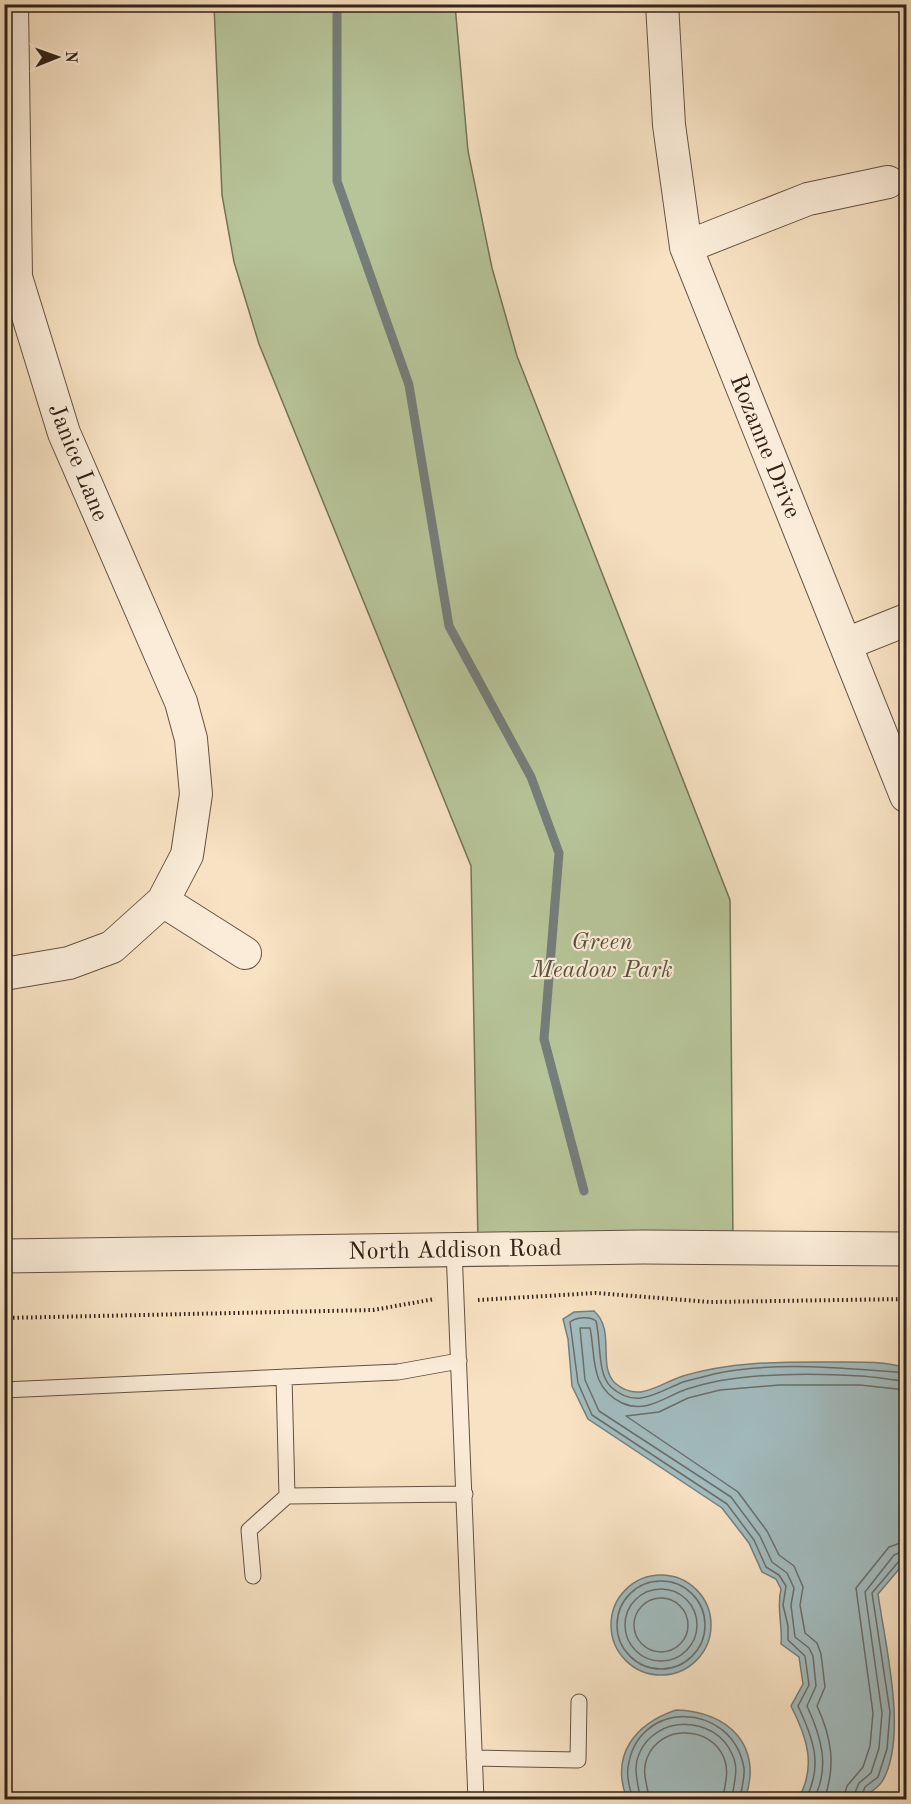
<svg xmlns="http://www.w3.org/2000/svg" width="911" height="1804" font-family="'Old Standard TT',serif">
<rect width="100%" height="100%" fill="#f7e2c3"/>
<filter id="stains"><feTurbulence type="fractalNoise" baseFrequency=".00333" numOctaves="4"/><feColorMatrix values="0 0 0 0 .2 0 0 0 0 .09 0 0 0 0 .02 0 0 0 .5 -.17"/></filter>
<radialGradient id="worn" r=".72"><stop offset=".6" stop-color="#630" stop-opacity="0"/><stop offset="1" stop-color="#630" stop-opacity=".3"/></radialGradient>
<!-- green -->
<path fill="#b7c499" stroke="#747358" stroke-width="1.5" d="M214 5H455L468 151 492 268 517 356 730 900 733 1241 478 1243 471 866 259 344 234 262 222 195Z"/>
<!-- water -->
<path fill="#a2bbbe" stroke="#757e7b" stroke-width="1.5" d="M594 1311C616 1330 597 1366 615 1383 639 1404 660 1383 683 1376 732 1361 783 1362 833 1362 857 1362 884 1361 906 1368V1561L878 1594C885 1644 908 1735 883 1780 880 1787 869 1792 864 1799H798C817 1767 807 1737 791 1706L803 1684 799 1657 781 1644C783 1624 776 1609 781 1589L776 1579 762 1572 749 1543 722 1508 588 1419 572 1386 568 1339 563 1319 574 1312Z
M611 1625a50 50 0 1 1 100 0a50 50 0 1 1-100 0Z
M676 1710C728 1711 764 1746 745 1799H627C610 1755 635 1724 676 1710Z"/>
<g fill="none" stroke-linecap="round" stroke-linejoin="round">
<!-- shore -->
<path stroke="#6a6e6a" stroke-width="1.5" d="M617 1625a44 44 0 1 1 88 0a44 44 0 1 1-88 0Z
M625 1625a36 36 0 1 1 72 0a36 36 0 1 1-72 0Z
M634 1625a27 27 0 1 1 54 0a27 27 0 1 1-54 0Z
M632 1800C631 1789 626 1779 628 1768 636 1699 732 1700 744 1768 745 1779 741 1789 740 1800
M640 1800C639 1783 632 1770 639 1754 656 1714 715 1715 732 1754 740 1770 733 1783 732 1800
M649 1800C648 1785 641 1773 647 1758 660 1724 711 1725 724 1758 730 1773 724 1785 723 1800
M805 1800C824 1766 813 1738 798 1706L809 1685 805 1656 788 1640V1626L783 1605 786 1586 779 1575 766 1567 754 1540 727 1504 592 1415 578 1383 570 1322C576 1317 590 1316 596 1321 601 1340 597 1374 611 1387 636 1410 658 1392 683 1382 693 1379 704 1377 714 1374 771 1361 849 1368 906 1373
M813 1800C831 1768 821 1736 807 1706L816 1686 813 1656 809 1648 795 1637 791 1605 794 1588 787 1573 772 1562 760 1536 731 1497 599 1411 585 1380 580 1328H590C596 1357 589 1387 622 1403 646 1414 666 1396 687 1389 697 1386 708 1383 718 1381 764 1373 815 1373 861 1376 876 1377 891 1380 906 1381
M824 1800C836 1766 832 1738 817 1706L825 1687 821 1654 817 1643 805 1633 800 1605 803 1587 794 1566 779 1555 767 1531 738 1492 626 1416 659 1412 688 1398 720 1390 779 1385H860L906 1390
M843 1800 847 1786 863 1767 870 1746 873 1713 856 1588 889 1547 906 1541
M852 1800 859 1783 871 1773 879 1748 882 1713 865 1592 894 1555 906 1550
M860 1800 865 1787 878 1777 887 1749 890 1712 872 1593 900 1560 906 1558"/>
<!-- stream -->
<path stroke="#757e7b" stroke-width="9" d="M337 4V181L409 385 449 626 531 777 559 853 544 1039 584 1191"/>
<defs>
<path id="service" d="M454 1249 476 1800
M284 1377 287 1496
M4 1390 398 1372 459 1361
M253 1576 249 1530 287 1496 465 1494
M474 1758 578 1760 579 1702"/>
<path id="minor" d="M662 4 669 125 686 247 906 796
M686 247 808 199 888 182
M846 644 906 620
M163 901 245 953
M4 974 69 963 112 947 163 901 187 855 196 794 191 739 181 702 64 433 16 277 12 4"/>
<path id="tertiary" d="M4 1256 643 1247 906 1249"/>
</defs>
<!-- service casing -->
<use href="#service" stroke="#635242" stroke-width="17"/>
<!-- minor casing -->
<use href="#minor" stroke="#635242" stroke-width="34"/>
<!-- tertiary casing -->
<use href="#tertiary" stroke="#635242" stroke-width="35"/>
<!-- path -->
<path stroke="#322217" stroke-width="4" stroke-dasharray="1.5 3" stroke-linecap="butt" d="M478 1300 596 1293 710 1302 906 1299
M4 1318 373 1310 435 1299"/>
<!-- service -->
<use href="#service" stroke="#faecd8" stroke-width="15"/>
<!-- minor -->
<use href="#minor" stroke="#faecd8" stroke-width="32"/>
<!-- tertiary -->
<use href="#tertiary" stroke="#faecd8" stroke-width="33"/>
</g>
<g text-anchor="middle" stroke-width="4.5" stroke-linejoin="round" paint-order="stroke">
<!-- street labels -->
<g font-size="24" fill="#322217" stroke="#faecd8">
<text transform="translate(766 446) rotate(68)" y="8">Rozanne Drive</text>
<text transform="translate(79 462) rotate(68)" y="8">Janice Lane</text>
<text transform="translate(455 1249) rotate(-1)" y="8">North Addison Road</text>
</g>
<!-- park labels -->
<g font-size="24" font-style="italic" fill="#5a533e" stroke="#faecd8">
<text x="602" y="949">Green<tspan x="602" dy="28">Meadow Park</tspan></text>
</g>
</g>
<!-- margin -->
<rect width="911" height="1804" fill="none" stroke="#f7e2c3" stroke-width="24"/>
<rect x="6" y="6" width="899" height="1792" fill="none" stroke="#322217" stroke-width="3"/>
<rect x="12" y="12" width="887" height="1780" fill="none" stroke="#322217" stroke-width="1.5"/>
<!-- north arrow -->
<g transform="translate(57 57) rotate(89)" stroke="#faecd8" stroke-width="4.5" paint-order="stroke">
<path d="M0-4.5L10 22L0 15L-10 22Z" fill="#322217"/>
<text y="-9" font-size="16" font-weight="bold" text-anchor="middle" fill="#322217">N</text>
</g>
<rect width="100%" height="100%" filter="url(#stains)"/>
<rect width="100%" height="100%" fill="url(#worn)"/>
</svg>
